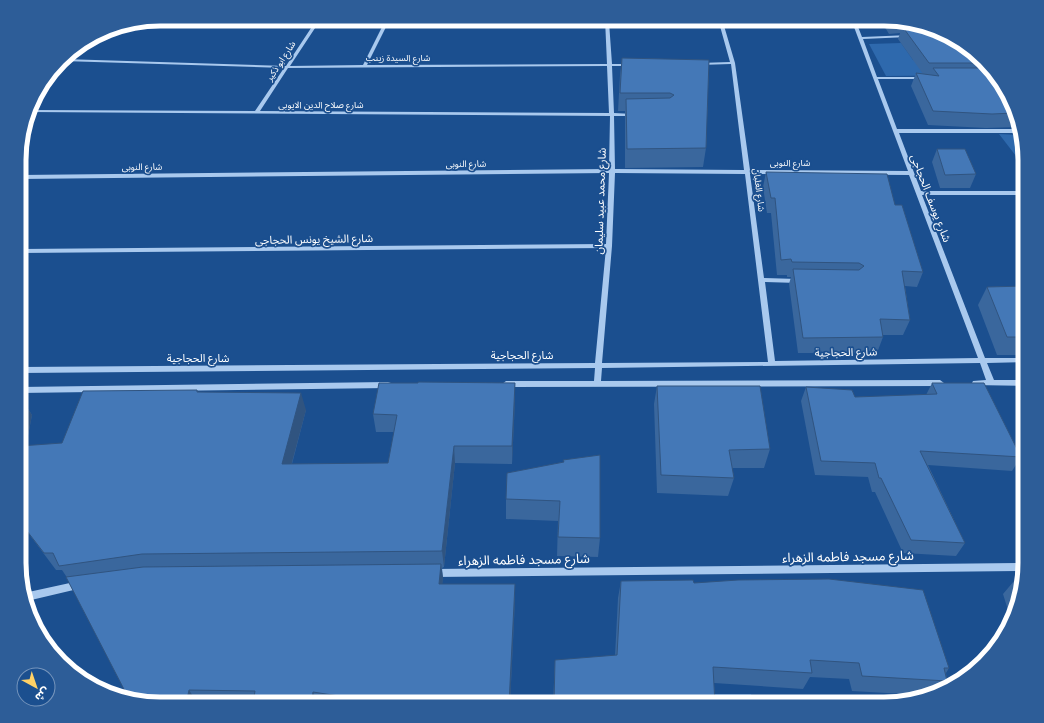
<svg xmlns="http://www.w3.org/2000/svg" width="1044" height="723" font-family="'Public Sans','Noto Sans Arabic',sans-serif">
<rect width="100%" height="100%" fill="#1b4f8f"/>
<!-- green -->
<path fill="#2e69ad" d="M901 43 913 60 992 75 886 76 869 44Z
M999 134 1020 135 1025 155 1016 156Z
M715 694H751L753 704H716Z"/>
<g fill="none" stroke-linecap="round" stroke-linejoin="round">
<!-- minor -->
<path fill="#a9c9ee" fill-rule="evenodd" d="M317 19H321L290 66 363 65 386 19H390L367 65 607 64 605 19H690L688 20 609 22 612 64H629L631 65 629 66H612L614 113 633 114 635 115 633 116H614L615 169 744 170 731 64 699 65 697 64 699 63 730 62 718 19H722L735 63 750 170 908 171 851 19H855L862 37 910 35V36L908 37 863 39 877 77H923L925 78 923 79H878L897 129H1019V133H899L921 191H1025V195H922L985 358H1025V362L987 363 994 380H1025V386L973 385 972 383 973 381 986 380 980 363 602 368 601 381 940 380 944 383 940 386 506 387 502 384 506 381H594L595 368 20 373V367L595 363 606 248 20 253V249L606 244 609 173 20 179V175L609 169 610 116 29 112 30 110 255 111 284 68 62 61 63 59 286 66ZM607 66 609 113 260 111 288 68ZM615 173 745 174 768 362 602 363 612 246ZM750 174 909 175 978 358 775 361 765 282 798 283 801 281 798 279 764 278Z
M463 19H467L466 24H464Z
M388 382 391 383 392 385 391 387 388 388 20 393V387Z
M1025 563V571L433 577 430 576 429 573 430 570 433 569Z
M79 581 82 582 83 585 82 588 27 601 24 593Z"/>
</g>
<!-- wall -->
<path fill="#3a679d" d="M420 19H461L460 26H421Z
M880 19H893L929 27 970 48 1010 98 1018 127 986 128 928 125 911 86 916 73 923 74 898 39 900 33 889 34Z
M622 58 709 60 706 148 703 167 625 168V111H618L620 75Z
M937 149 976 174 970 188H940L932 162Z
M766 172 895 205 923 272 917 287 905 286 910 320 903 335H883V337L877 353H798L789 284 791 277H787V275H777L771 213H767L763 187Z
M1025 286V355H997L978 305 987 287Z
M418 383H515V400L512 464 455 463 444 567 442 568 443 578 442 584H515V599L510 704H151L62 570H56L20 522 21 398 32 415 26 446 62 443 197 390 198 392 306 410 292 464 388 463 394 432H376L373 414Z
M932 383 1021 457 1012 471 928 465 965 543 956 556 903 553 875 492H872L868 477 815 475 801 401 806 387 855 397 926 395Z
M657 386 770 449 764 468H732L734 478 728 496 657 493 654 404Z
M563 462 600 538 598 557 557 556 558 521 506 519V499Z
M621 581 694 583 949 668 946 673 947 681 939 691 921 695 852 691 849 679 810 677 803 689 714 683 715 704H553L555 660 615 656 618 598Z
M1014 581H1023L1017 608 1011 620 1003 594Z"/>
<!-- shaded-wall -->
<path fill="#305480" d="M515 383V400L512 464V446Z
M301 393 306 410 287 481 282 464Z
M21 398 32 415 22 464 20 461V402Z
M454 446 455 463 444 567 442 551Z
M441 564 443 578 441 599 439 584Z
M515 584V599L510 704H509Z
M189 690 198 704H186Z
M313 692 318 704H311Z"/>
<!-- building -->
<path fill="#4478b7" stroke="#305480" d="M892 19H893L899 21H893Z
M922 25 929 27 970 48 982 63H929L902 26Z
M622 58 709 60 706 148 627 149 626 99 670 98 674 95 670 93H620Z
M933 68H986L1010 98 1014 113 992 114 933 111 916 73 939 76Z
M937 149H965L976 174 945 175Z
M766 172 887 174 895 205H902L923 272 902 271 910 320 880 319 883 337 803 338 793 269 859 270 864 266 859 263 792 262 791 259 781 260 775 198H771Z
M1025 286V337H1007L987 287Z
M418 382 515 383 512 446H454L442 551 142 554 59 566 53 553H44L20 522V446L62 443 83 391 197 390V392L301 393 282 464 388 463 397 415 373 414 379 383H418Z
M932 383H984L1021 457 920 451 965 543 911 540 881 478H879L875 463 821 461 806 387 852 390 855 397 937 394Z
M657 386H760L770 449 729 450 734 478 661 475Z
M600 455V538L558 537 560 501 506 499 507 473 564 462 563 460Z
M441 564 439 584H515L509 704H391L313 692 311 704H265L253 703 255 691 189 690 186 704H151L129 699 66 577 143 567Z
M829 579 923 590 949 668H944L947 681 862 676 859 663 810 660 812 673 713 667 715 704H554L555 660 617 655 621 581 693 580 694 583 738 580Z
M1014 581H1023L1019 599Z"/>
<g text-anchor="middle" stroke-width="3.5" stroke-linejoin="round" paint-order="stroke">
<!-- far-street labels -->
<g font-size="9" fill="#fff" stroke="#1b4f8f">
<text x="398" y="61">شارع السيدة زينب</text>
<text transform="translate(281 61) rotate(-57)" y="3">شارع ابو ذكير</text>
<text x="321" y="108">شارع صلاح الدين الايوبى</text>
<text x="790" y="166">شارع النوبى</text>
<text transform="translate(466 164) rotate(-1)" y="3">شارع النوبى</text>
<text transform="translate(142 167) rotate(-1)" y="3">شارع النوبى</text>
<text transform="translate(759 190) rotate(83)" y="3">شارع الغلبان</text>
</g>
<!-- street labels -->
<g font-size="11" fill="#fff" stroke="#1b4f8f">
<text transform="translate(931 198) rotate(69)" y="4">شارع يوسف الحجاجى</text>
<text transform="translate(600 201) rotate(-88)" y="4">شارع محمد عبيد سليمان</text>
<text transform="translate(314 239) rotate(-1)" y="4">شارع الشيخ يونس الحجاجى</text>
<text transform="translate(846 352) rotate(-1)" y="4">شارع الحجاجية</text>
<text x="522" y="359">شارع الحجاجية</text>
<text x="198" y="362">شارع الحجاجية</text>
</g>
<!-- near-street labels -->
<g font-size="13" fill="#fff" stroke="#1b4f8f">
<text transform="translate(848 556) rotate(-1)" y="5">شارع مسجد فاطمه الزهراء</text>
<text transform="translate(524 559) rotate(-1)" y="5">شارع مسجد فاطمه الزهراء</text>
</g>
</g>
<!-- crop -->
<path d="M0 0H1044V723H0ZM160 26H884A134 134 0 0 1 1018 160V563A134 134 0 0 1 884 697H160A134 134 0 0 1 26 563V160A134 134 0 0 1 160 26Z" fill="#2d5d98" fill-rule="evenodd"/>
<path fill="none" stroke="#fff" stroke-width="5" d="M160 26H884A134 134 0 0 1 1018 160V563A134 134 0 0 1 884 697H160A134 134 0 0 1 26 563V160A134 134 0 0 1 160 26Z"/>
<!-- north arrow -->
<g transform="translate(36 687) rotate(140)"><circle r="19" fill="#1b4f8f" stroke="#7695bc"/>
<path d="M0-3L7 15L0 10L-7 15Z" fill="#ffd166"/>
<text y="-6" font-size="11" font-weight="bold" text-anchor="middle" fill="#ffffff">ش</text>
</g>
</svg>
